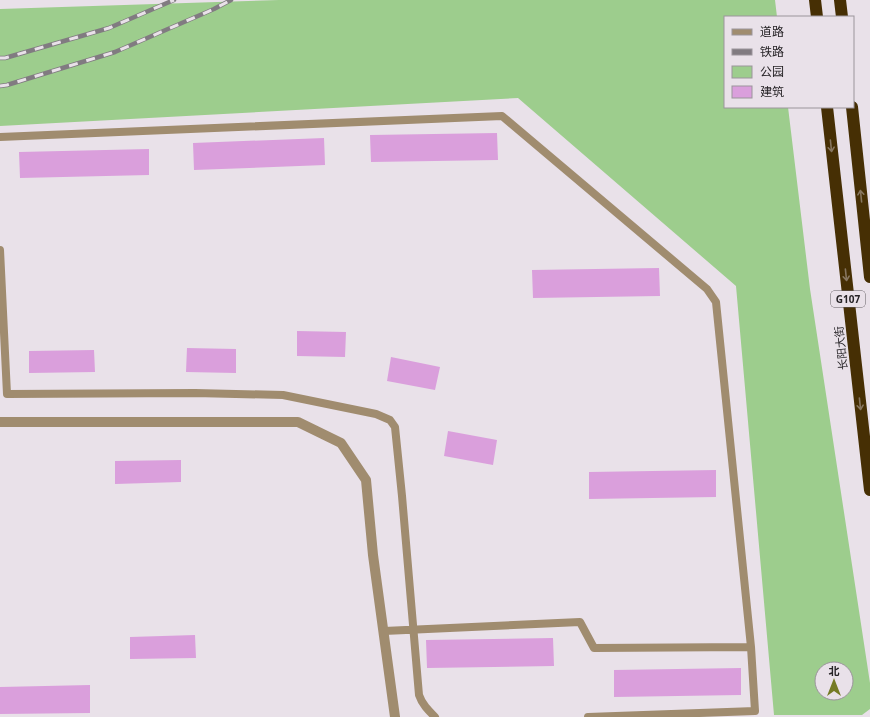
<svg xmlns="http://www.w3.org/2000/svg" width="870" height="717" font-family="'Noto Sans','Noto Sans SC',sans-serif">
<rect width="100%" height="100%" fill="#e9e1e9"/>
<!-- green -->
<path fill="#9dcd8d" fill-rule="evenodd" d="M279 0H775L777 17H725V107H788L810 289 870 683V709L862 715H774L736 286 518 98 0 126V9ZM822 669H846V693H822Z"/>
<!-- building -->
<path fill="#da9fdc" d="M497 133 498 160 371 162 370 135Z
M324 138 325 165 194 170 193 143Z
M149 149V175L20 178 19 152Z
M659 268 660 296 533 298 532 270Z
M297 331 346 332 345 357 297 356Z
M187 348 236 349V373L186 372Z
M94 350 95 372 29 373V351Z
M391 357 440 367 435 390 387 381Z
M448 431 497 440 493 465 444 456Z
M181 460V482L115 484V461Z
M716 470V497L589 499V472Z
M195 635 196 658 130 659V637Z
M553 638 554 666 427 668 426 640Z
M741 668V695L614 697V670Z
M90 685V713L0 714V687Z"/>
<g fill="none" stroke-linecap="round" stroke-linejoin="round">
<!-- lane -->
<path stroke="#a08c6f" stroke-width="8" d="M0 137 502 116 707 289 716 302 751 647 755 711 588 717
M0 250 7 394 195 393 283 395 376 414 390 420 395 427 402 496 419 695C422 704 428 710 435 717
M384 631 580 622 594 648 751 647"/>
<!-- street -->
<path stroke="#a08c6f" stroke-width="10" d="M0 422H298L341 443 366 480 373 555 395 717"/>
<!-- highway -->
<path stroke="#462f04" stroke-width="12" d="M815 0 817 17
M840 0 842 17
M827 107 870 490
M852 107 870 277"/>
<defs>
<path id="rail" d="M0 58H5L109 28 174 0
M0 86 7 85 115 52 214 9 231 0"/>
</defs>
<!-- rail casing -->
<use href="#rail" stroke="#817b81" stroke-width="4.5"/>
<!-- rail -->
<use href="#rail" stroke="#e9e1e9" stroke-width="3" stroke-dasharray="9" stroke-linecap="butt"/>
</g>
<!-- one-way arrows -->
<defs><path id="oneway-shaft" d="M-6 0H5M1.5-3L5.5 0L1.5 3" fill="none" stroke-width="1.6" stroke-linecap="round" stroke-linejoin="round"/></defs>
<g stroke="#877660">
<use href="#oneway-shaft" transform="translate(831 146) rotate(84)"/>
<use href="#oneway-shaft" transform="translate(861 196) rotate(-96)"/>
<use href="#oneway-shaft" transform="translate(846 275) rotate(84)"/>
<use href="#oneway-shaft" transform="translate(860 404) rotate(84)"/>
</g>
<g text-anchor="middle" stroke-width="3" stroke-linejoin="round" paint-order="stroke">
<!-- shield labels -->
<rect fill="#e9e1e9" stroke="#605c60" stroke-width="1" x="831" y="291" width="34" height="16" rx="3"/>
<g font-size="10" font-weight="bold" fill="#262326">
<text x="848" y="303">G107</text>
</g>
<!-- street labels -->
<g font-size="11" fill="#262326" stroke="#e9e1e9">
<text transform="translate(841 348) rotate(-96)" y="4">长阳大街</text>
</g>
</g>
<!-- legend -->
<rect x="724" y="16" width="130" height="92" fill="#e9e1e9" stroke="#9b959b"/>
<rect x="732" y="29" width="20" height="6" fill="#a08c6f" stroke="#9b959b"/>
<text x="760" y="36" font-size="12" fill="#262326">道路</text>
<rect x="732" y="49" width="20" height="6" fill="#817b81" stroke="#9b959b"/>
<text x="760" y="56" font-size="12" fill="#262326">铁路</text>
<rect x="732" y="66" width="20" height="12" fill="#9dcd8d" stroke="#9b959b"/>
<text x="760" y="76" font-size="12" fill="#262326">公园</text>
<rect x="732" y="86" width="20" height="12" fill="#da9fdc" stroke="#9b959b"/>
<text x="760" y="96" font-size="12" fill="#262326">建筑</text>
<!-- north arrow -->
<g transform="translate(834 681)"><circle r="19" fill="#e9e1e9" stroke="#9b959b"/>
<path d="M0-3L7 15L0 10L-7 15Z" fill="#757b25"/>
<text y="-6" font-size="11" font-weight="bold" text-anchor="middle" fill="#262326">北</text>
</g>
</svg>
